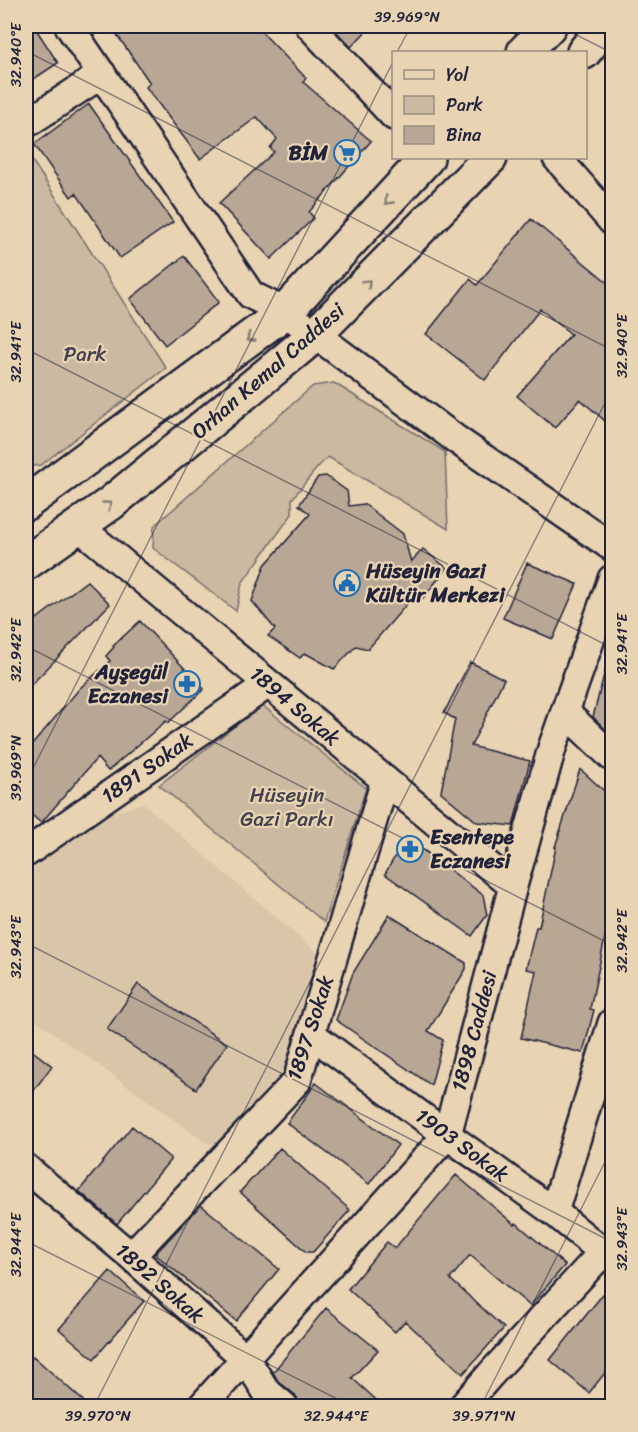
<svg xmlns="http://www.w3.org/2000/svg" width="638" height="1432" font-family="Sriracha,sans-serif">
<rect width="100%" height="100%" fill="#e8d4b2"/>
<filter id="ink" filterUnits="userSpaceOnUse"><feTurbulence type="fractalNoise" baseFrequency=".0167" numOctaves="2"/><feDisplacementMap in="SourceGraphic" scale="12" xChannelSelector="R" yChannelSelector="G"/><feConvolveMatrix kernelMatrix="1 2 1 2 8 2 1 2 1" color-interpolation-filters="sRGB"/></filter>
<g filter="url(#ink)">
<!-- built -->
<path fill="#d9c6a9" d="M143 803 319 954 297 1046 285 1069 215 1145 205 1142 26 1013V873L103 816Z"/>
<!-- green -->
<path fill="#cbbaa1" stroke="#766e6e" stroke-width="1.5" d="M26 151 166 368 41 465 26 467Z
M334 383 445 452 448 529 328 457 317 468 292 499V514L242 583 236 611 153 548 154 526 313 386Z
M262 705 366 788 324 922 159 785Z"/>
<!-- building -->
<path fill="#b7a794" stroke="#22223b" stroke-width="1.5" d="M26 26H34L58 63 26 84Z
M111 26H256L306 78 303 82 371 141 309 212 314 218 271 259 219 203 274 152 270 148 277 139 257 117 200 159 146 87 150 83Z
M331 26H371L351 47Z
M89 104 173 222 120 258 76 193 71 197 34 144Z
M531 219 612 286V427L580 399 555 428 517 396 571 334 540 309 485 380 426 334 470 279 477 285Z
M184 256 219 302 165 345 130 299Z
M326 476 347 491 349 506 364 504 403 534 411 562 423 549 447 568 423 598 413 597 368 649 356 646 334 669 305 653 300 658 268 636 275 629 252 601 265 565 310 514 299 505 318 477Z
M527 563 577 584 553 639 503 618Z
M87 581 110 604 26 690V627Z
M140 621 204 689 168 723 166 721 108 771 97 758 41 823 26 810V752L80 688 110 661 106 656 114 647 113 646Z
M470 662 504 679 471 746 530 761 513 826 477 822 441 792 455 719 444 713Z
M607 663H612V736L593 717Z
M580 769 612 798V925L608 924 590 1009 594 1010 583 1053 521 1038 536 971 526 969 536 927H539L556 847H555Z
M406 837 483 895 487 915 472 936 385 874Z
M389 915 466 963V969L428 1031 443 1040 431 1085 336 1020 353 973Z
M138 984 227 1044 196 1089 107 1029Z
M26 1046 52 1066 26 1101Z
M316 1083 398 1145 369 1184 287 1123Z
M132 1126 171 1159 117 1224 79 1191Z
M280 1148 350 1210 313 1252H306L240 1192Z
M456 1175 515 1225 516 1223 565 1265 530 1306 470 1255 450 1279 504 1328 463 1374 405 1321 395 1332 348 1289 387 1242 395 1248Z
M201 1205 279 1269 236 1321 155 1254Z
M110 1271 144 1301 94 1359 59 1329Z
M612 1283V1364L589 1393 550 1360Z
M326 1308 378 1350 352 1378 384 1407H305L299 1401 294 1394 278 1381 273 1372Z
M33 1356 90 1407H26V1364Z"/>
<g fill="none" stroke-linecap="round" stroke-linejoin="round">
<defs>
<path id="minor" d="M69 26 251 295 285 312 457 440 612 547
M310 26 394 116
M26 124 102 74
M557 158 612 221
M78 526 513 886
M565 712 612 757
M26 853 268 684
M311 1034 447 1135 554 1212 612 1259
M26 1168 131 1256 246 1359 266 1391 284 1406
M554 1212 612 1023
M131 1256 297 1081 385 780
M202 1406 447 1135 513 886 552 748 612 579
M463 1406 490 1375 603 1252"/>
<path id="major" d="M524 52 549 26
M584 52 605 26
M26 503 285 312 427 158
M26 563 111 503 315 335 490 158"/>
</defs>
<!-- minor casing -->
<use href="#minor" stroke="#22223b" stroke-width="32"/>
<!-- major casing -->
<use href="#major" stroke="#22223b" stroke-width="38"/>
<!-- minor -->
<use href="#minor" stroke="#e8d4b2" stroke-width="27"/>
<!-- major -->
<use href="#major" stroke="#e8d4b2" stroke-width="33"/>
</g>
<!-- one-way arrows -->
<defs><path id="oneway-chevron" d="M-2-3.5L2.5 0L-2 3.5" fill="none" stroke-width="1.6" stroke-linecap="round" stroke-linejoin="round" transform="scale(1.5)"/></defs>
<g stroke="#857b76">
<use href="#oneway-chevron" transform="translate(388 201) rotate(133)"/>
<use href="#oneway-chevron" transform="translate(367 283) rotate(-45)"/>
<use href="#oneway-chevron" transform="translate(250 338) rotate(144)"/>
<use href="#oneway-chevron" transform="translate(108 505) rotate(-36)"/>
</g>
</g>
<!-- ticks -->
<path fill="none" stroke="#22223b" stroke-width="1.5" stroke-opacity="0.45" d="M559 26 612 53M26 51 612 350M397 52 411 26M26 349 612 648M26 646 612 945M26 782 394 60M26 943 612 1242M26 1241 351 1406M94 1406 612 389M481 1406 612 1148"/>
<!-- icons -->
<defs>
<symbol id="supermarket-ring" viewBox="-11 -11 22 22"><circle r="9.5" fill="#e8d4b2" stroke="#1f6fb2" stroke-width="1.5"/><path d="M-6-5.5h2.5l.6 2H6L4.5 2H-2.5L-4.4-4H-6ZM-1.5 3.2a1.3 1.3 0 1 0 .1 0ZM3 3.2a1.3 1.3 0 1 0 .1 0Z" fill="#1f6fb2"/></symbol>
<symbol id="civic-ring" viewBox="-11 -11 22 22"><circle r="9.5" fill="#e8d4b2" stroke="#1f6fb2" stroke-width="1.5"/><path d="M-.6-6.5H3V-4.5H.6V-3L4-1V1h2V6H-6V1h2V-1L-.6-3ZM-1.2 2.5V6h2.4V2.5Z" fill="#1f6fb2"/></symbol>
<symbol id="pharmacy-ring" viewBox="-11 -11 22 22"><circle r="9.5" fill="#e8d4b2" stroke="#1f6fb2" stroke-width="1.5"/><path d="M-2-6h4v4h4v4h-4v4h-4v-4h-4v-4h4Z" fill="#1f6fb2"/></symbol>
</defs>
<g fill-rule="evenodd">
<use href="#supermarket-ring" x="332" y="138" width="30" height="30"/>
<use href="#civic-ring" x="332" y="568" width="30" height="30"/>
<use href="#pharmacy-ring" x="172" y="669" width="30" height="30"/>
<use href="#pharmacy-ring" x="395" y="834" width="30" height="30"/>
</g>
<g text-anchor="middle" stroke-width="4.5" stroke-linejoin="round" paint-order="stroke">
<!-- poi labels -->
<g font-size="21" font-weight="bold" fill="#22223b" stroke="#e8d4b2" text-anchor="end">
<text x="328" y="160">BİM</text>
<text x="366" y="578" text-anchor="start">Hüseyin Gazi<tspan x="366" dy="24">Kültür Merkezi</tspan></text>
<text x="168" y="679">Ayşegül<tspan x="168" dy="24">Eczanesi</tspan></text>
<text x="430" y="844" text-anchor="start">Esentepe<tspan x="430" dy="24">Eczanesi</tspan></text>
</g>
<!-- park labels -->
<g font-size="21" fill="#44404f" stroke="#e8d4b2">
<text x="85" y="361">Park</text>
<text x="287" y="802">Hüseyin<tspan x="287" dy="24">Gazi Parkı</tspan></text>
</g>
<!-- street labels -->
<g font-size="21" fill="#22223b" stroke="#e8d4b2">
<text transform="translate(268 371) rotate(-41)" y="7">Orhan Kemal Caddesi</text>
<text transform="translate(295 706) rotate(40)" y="7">1894 Sokak</text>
<text transform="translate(147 768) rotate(-35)" y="7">1891 Sokak</text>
<text transform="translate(310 1028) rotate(-72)" y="7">1897 Sokak</text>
<text transform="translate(474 1031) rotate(-75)" y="7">1898 Caddesi</text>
<text transform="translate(462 1145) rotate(36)" y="7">1903 Sokak</text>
<text transform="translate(160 1283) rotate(41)" y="7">1892 Sokak</text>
</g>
</g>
<!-- margin -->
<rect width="638" height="1432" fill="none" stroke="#e8d4b2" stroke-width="66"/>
<!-- legend -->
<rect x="392" y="51" width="195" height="108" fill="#e8d4b2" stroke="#998d82" stroke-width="1.5"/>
<rect x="404" y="70" width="30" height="9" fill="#e8d4b2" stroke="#998d82" stroke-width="1.5"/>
<text x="446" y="81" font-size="18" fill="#22223b">Yol</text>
<rect x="404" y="96" width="30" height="18" fill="#cbbaa1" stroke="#998d82" stroke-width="1.5"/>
<text x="446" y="111" font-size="18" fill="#22223b">Park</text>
<rect x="404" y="126" width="30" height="18" fill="#b7a794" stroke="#998d82" stroke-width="1.5"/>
<text x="446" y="141" font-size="18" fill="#22223b">Bina</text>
<rect x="33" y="33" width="572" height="1366" fill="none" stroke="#22223b" stroke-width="2"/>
<g font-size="15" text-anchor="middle" fill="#22223b">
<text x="407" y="22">39.969°N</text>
<text transform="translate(16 55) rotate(-90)" y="5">32.940°E</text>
<text transform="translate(622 346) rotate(-90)" y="5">32.940°E</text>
<text transform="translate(16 352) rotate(-90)" y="5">32.941°E</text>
<text transform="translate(622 644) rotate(-90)" y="5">32.941°E</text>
<text transform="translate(16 650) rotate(-90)" y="5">32.942°E</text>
<text transform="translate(16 768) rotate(-90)" y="5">39.969°N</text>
<text transform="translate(622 941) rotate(-90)" y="5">32.942°E</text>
<text transform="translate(16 947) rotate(-90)" y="5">32.943°E</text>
<text transform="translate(622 1239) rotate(-90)" y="5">32.943°E</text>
<text transform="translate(16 1245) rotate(-90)" y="5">32.944°E</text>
<text x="98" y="1421">39.970°N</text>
<text x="336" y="1421">32.944°E</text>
<text x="484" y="1421">39.971°N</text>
</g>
</svg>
